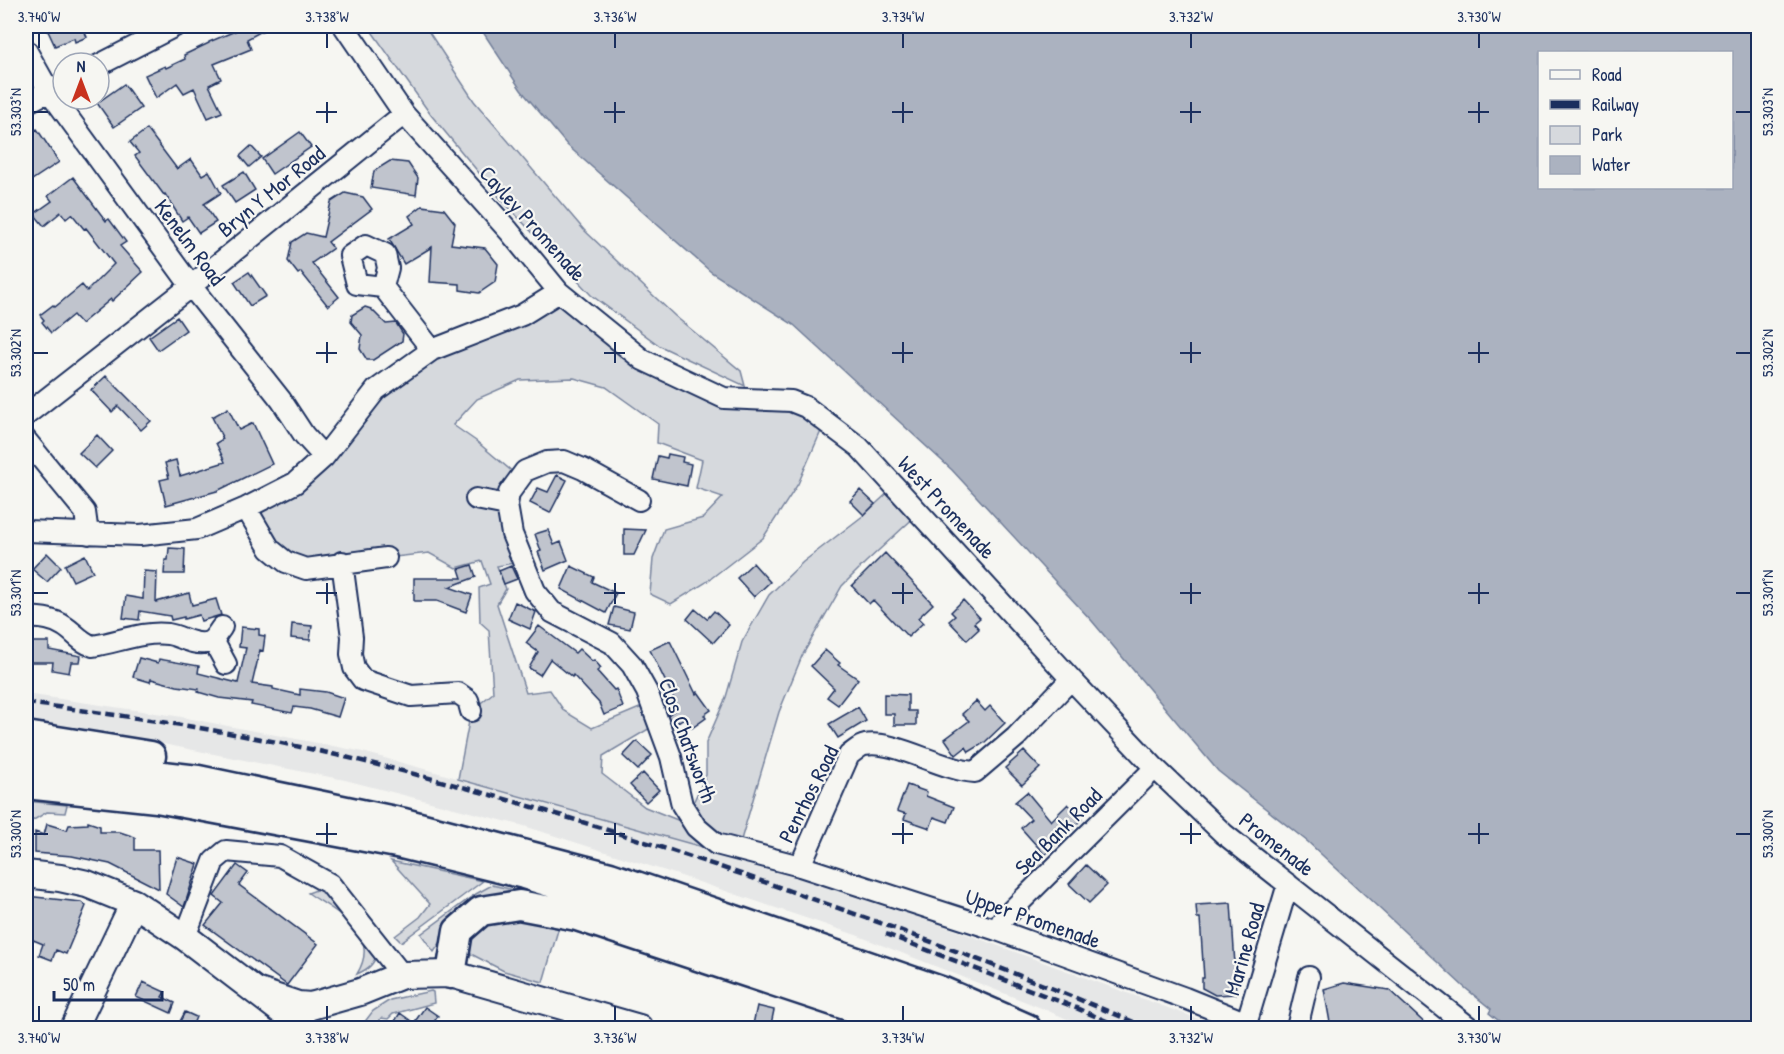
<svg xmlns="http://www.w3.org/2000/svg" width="1784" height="1054" font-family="'Patrick Hand',sans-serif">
<rect width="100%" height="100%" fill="#f6f6f2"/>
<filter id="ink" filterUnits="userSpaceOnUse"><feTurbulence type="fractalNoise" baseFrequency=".0167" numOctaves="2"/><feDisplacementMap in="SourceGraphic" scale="12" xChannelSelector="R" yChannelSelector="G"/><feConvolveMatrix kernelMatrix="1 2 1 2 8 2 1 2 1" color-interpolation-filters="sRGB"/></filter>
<g filter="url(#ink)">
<!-- built -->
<path fill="#e6e7e7" d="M26 694 176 716 359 751 682 840 944 926 1223 1028H1088L1044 1009 856 935 675 874 524 826 345 780 92 730 26 723Z"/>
<!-- green -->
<path fill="#d6d9dd" stroke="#78849e" stroke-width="1.5" d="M368 26H425L474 101 584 230 675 316 741 371 745 386 660 346 591 295 499 197 431 115Z
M559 292 643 360 724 398 767 399 825 422 798 484 763 538 705 583 671 604 650 594 653 559 664 529 703 518 723 497 696 488 702 460 657 443 658 424 606 387 574 378 520 380 477 399 453 425 476 441 520 478 507 505 514 563 497 566 506 589 497 604 526 693 550 690 564 711 592 728 642 707 652 727 603 756 602 774 645 807 695 827 691 807 706 775V743L726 697 742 642 769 595 803 562 864 515 895 486 919 513 866 562 842 586 802 656 779 712 738 850H713L458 779 471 711 493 693 489 630 480 622 479 588 490 584 482 561 456 568 429 553 386 558 286 562 246 508 295 483 376 390Z
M26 801 67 805 65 813 47 812 32 821 26 820Z
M391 861 483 881 401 942 395 936 420 917 430 904Z
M492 885 536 895 442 940 434 952 421 934 474 895Z
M321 888 329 895 374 946 377 953C374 965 368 969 357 974 382 933 337 913 308 893Z
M510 916 560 923 543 982 504 971 469 953C472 927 487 922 510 916Z
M431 991 433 992 434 1003 393 1014 388 1019 381 1018 375 1028H360L373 1011 390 1000Z"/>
<!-- water -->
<path fill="#abb2c0" stroke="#717e99" stroke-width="1.5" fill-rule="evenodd" d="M479 26H1758V1028H1508L1489 1013 1491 1009 1464 987 1308 842 1218 771 1092 621 952 470 794 325 711 272 567 145 521 90ZM1540 52H1732V188H1540Z"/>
<!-- building -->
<path fill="#c0c4cd" stroke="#1b2f5e" stroke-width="1.5" d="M55 26H82L87 37 75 42 74 38 55 46 47 29Z
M247 26H271L247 39 251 49 214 64 221 79 209 85 222 112 208 118 194 88 184 93 177 83 156 98 145 75 165 66 166 68 185 59 184 55 209 43V42Z
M124 84 141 108 114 127 97 103Z
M37 129 59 162 32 180 26 170V137Z
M147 129 177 169 191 159 202 175 209 171 221 193 204 204 216 222 199 233 188 217 182 221 165 194 164 195 135 156 139 153 130 142Z
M300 132 311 147 272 174 262 159Z
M251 146 261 157 249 167 240 156Z
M390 161 408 163 418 178 416 195 371 188 374 171Z
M244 172 255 190 235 203 223 185Z
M73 177 106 221 109 219 126 242 120 246 143 272 112 301 111 299 81 324 73 315 51 333 42 322 44 320 40 315 53 305 55 307 82 285 87 291 114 264 86 228 84 229 72 214 66 219 61 212 44 226 34 214 52 201 48 196Z
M345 193 363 197 372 209 328 242 333 248 312 263 339 297 328 306 301 272 298 274 288 261 292 242 306 233 323 237 331 202Z
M422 206 444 209 455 223 451 244 485 248 498 264 495 282 479 293 460 290V284L430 282 432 247 404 264 389 239 414 224 409 216Z
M249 272 266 296 250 306 234 282Z
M365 307 371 309 386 324 396 323 403 334 402 341 373 360H367L360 349 362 335 351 322 352 315Z
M177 317 186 330 158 350 149 337Z
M106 376 151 421 141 430 118 406 112 412 91 390Z
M228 408 239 430 253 423 272 464 217 491 166 505 160 480 169 478 165 463 176 460 180 476 225 462 216 443 223 439 212 417Z
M97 435 112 451 95 468 79 453Z
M668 454 683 457 682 462 691 464 687 486 653 479 658 456 667 458Z
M557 475 567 480 550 513 530 503 538 488 548 492Z
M860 490 875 504 864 515 850 501Z
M624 529 646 530 634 555H624Z
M548 530 554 545 561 542 568 560 545 570 538 552 541 551 535 534Z
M169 548 185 549 184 574H164L165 560H168Z
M47 553 61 567 47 582 32 569Z
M885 553 933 604 918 618 923 623 908 637 873 600 869 604 852 586Z
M85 555 93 572 73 581 65 565Z
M753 563 770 582 754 597 737 578Z
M472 565 476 577 449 587 472 595 466 612 437 601H414V578H462L459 569Z
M511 566 517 579 504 584 499 571Z
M571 566 594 577 592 582 616 593 606 613 561 589Z
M144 571 157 572 156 602 189 593 192 605 216 599 221 615 201 621 199 615 184 619V617L171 620 170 616 140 611 139 620 123 618 126 596 143 599Z
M963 600 980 618 974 623 979 629 967 640 949 621 955 616 951 612Z
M515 602 536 612 530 629 508 619Z
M614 607 634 612 630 629 609 625Z
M695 609 707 619 714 611 729 625 713 643 687 619Z
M292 624 312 626 310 640 291 638Z
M539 626 575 653 579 649 592 661 594 660 601 668 597 671 614 690 616 689 623 707 604 715 599 703 573 675 572 677 550 659 540 675 529 668 538 652 526 643Z
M241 627 259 629V635L265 636 263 651 260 650 252 684 273 687V689L300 695V689L326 692 344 698 338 717 310 709 294 707 292 713 251 705 252 702 219 698 198 692 199 689 177 686 151 679 150 682 133 677 139 658 158 663 159 659 199 666 198 673 238 683 246 648 239 647Z
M670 641 696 694 698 692 711 710 704 715 706 718 692 728 684 718 672 726 668 715 678 707 650 650Z
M26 642H49V650L81 656 80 662H71L69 673 52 670 53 662H26Z
M825 650 840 663 838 665 858 679 838 705 827 697 834 688 811 666Z
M884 694 908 695V711H916V725H894V714H884Z
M976 701 985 711 990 706 1005 723 984 743 969 752 966 747 956 755 945 739 969 721 962 714Z
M858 707 866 721 838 738 829 724Z
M637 741 652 755 638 770 623 756Z
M1024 751 1040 768 1022 785 1005 768Z
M643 773 659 790 646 802 630 785Z
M907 785 927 792 926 796 954 807 948 822 934 817 930 828 904 819 906 814 897 811Z
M1027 792 1051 821 1068 804 1082 819 1045 855 1021 828 1031 819 1015 802Z
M88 822 100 826V832H120L135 837V850H158L159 889 110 864 72 856 35 853V832L44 835 47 824 67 830 69 825 88 824Z
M177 857 198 864 184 907 166 894Z
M237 865 248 873 239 885 318 944 287 985 205 925 223 903 214 896Z
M1086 865 1107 885 1089 903 1069 884Z
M26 896 81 902 86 906 66 954 56 950 52 960 39 955 43 944 26 937Z
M1231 903 1235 965H1237L1238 977H1235L1236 994 1215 995 1202 988V978H1204L1200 918H1197L1196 905Z
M143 982 165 992 162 997 175 1003 171 1013 136 997Z
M1344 983 1389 990 1431 1029 1331 1028 1324 989Z
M757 1006 774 1010 770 1029H752Z
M425 1007 438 1016 429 1029H390L400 1013 414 1023Z
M185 1012 196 1017 191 1029H176Z"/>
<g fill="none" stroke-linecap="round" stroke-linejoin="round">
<defs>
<path id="minor" d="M344 26 404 114 509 231 559 292 643 360 724 398 791 401 806 407 859 447 1071 679 1155 768 1224 834 1470 1028
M26 50 49 91 191 286 281 400 304 435 324 457
M99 65 175 26
M26 103 63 84
M383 287 388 268 385 254 366 245 350 256 357 284 383 287 432 350
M26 415 191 286 404 114
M26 440 85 512 88 534
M476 499 507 505
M639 500 583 469 564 461 547 462 525 471 509 493 507 505 512 534 535 591 552 612 612 643 632 665 647 692 671 757 682 805 696 827 716 844 800 866 997 930 1185 998 1247 1023
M246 508 270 549 286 562 306 569 386 558
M26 531 140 535 197 529 246 508 295 483 324 457 376 390 432 350 522 315 559 292
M342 562 352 637 351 654 354 668 363 680 411 696 458 693 468 700 471 711
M26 617C39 618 52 618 64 626 74 632 81 643 93 646 118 642 143 631 168 634 181 636 192 645 205 643 214 642 217 633 222 627
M213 640 226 664
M800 866 849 755C854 752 859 746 865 745 893 739 941 770 975 772L1016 737 1071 679
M997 930 1003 919 1155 768
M185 937 214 861 226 851 280 856 330 884 402 975
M1245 1028 1288 884
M1297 1028 1309 977"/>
<path id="major" d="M26 874 60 878 87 884 134 903 185 937 304 1028
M256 991 298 1005 311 1006 360 992 402 975 451 974 639 1028
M74 1028 134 903"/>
<path id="highway" d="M26 736 151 756
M26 760 198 780 404 823 610 877 941 991 1026 1028
M26 784 157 798 397 843 524 874 671 919 931 1012 970 1028
M451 974 458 931 481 911 519 905 577 916 915 1028"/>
</defs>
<!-- minor casing -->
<use href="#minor" stroke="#1b2f5e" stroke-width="24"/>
<!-- major casing -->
<use href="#major" stroke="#1b2f5e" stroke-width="30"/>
<!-- highway casing -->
<use href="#highway" stroke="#1b2f5e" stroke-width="33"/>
<!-- minor -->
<use href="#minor" stroke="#f6f6f2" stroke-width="20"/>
<!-- major -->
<use href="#major" stroke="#f6f6f2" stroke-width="26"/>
<!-- highway -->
<use href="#highway" stroke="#f6f6f2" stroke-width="28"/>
<!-- rail -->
<path stroke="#1b2f5e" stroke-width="4.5" stroke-dasharray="9 4.5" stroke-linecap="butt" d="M26 703C121 715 217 729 310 749 473 785 633 836 790 891 911 933 1030 978 1148 1028
M886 934 1069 1005 1123 1028"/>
</g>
</g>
<!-- ticks -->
<path fill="none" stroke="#1b2f5e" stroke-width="2" d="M39 33V48M327 33V48M615 33V48M903 33V48M1191 33V48M1479 33V48M327 102V123M615 102V123M903 102V123M1191 102V123M1479 102V123M33 112H48M316 112H337M604 112H625M892 112H913M1180 112H1201M1468 112H1489M1736 112H1751M327 342V363M615 342V363M903 342V363M1191 342V363M1479 342V363M33 353H48M316 353H337M604 353H625M892 353H913M1180 353H1201M1468 353H1489M1736 353H1751M327 583V604M615 583V604M903 583V604M1191 583V604M1479 583V604M33 593H48M316 593H337M604 593H625M892 593H913M1180 593H1201M1468 593H1489M1736 593H1751M327 823V844M615 823V844M903 823V844M1191 823V844M1479 823V844M33 834H48M316 834H337M604 834H625M892 834H913M1180 834H1201M1468 834H1489M1736 834H1751M39 1006V1021M327 1006V1021M615 1006V1021M903 1006V1021M1191 1006V1021M1479 1006V1021"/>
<g text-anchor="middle" stroke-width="4.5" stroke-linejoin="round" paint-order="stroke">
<!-- street labels -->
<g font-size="22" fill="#1b2f5e" stroke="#f6f6f2">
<text transform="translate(271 191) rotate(-39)" y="8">Bryn Y Mor Road</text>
<text transform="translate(533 223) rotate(48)" y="8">Cayley Promenade</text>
<text transform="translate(190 242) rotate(53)" y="8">Kenelm Road</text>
<text transform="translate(947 507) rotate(47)" y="8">West Promenade</text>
<text transform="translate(688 740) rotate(70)" y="8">Clos Chatsworth</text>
<text transform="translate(808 794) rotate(-63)" y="8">Penrhos Road</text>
<text transform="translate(1058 831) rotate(-45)" y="8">Sea Bank Road</text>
<text transform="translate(1277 844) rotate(38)" y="8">Promenade</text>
<text transform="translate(1033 918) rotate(19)" y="8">Upper Promenade</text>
<text transform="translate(1244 949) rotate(-74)" y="8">Marine Road</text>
</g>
</g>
<!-- margin -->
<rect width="1784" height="1054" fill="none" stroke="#f6f6f2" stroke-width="66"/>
<!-- legend -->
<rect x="1538" y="51" width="195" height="138" fill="#f6f6f2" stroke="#9ea6b7" stroke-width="1.5"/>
<rect x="1550" y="70" width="30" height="9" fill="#f6f6f2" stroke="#9ea6b7" stroke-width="1.5"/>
<text x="1592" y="81" font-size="18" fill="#1b2f5e">Road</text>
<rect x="1550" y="100" width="30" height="9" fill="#1b2f5e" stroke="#9ea6b7" stroke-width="1.5"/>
<text x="1592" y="111" font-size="18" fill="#1b2f5e">Railway</text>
<rect x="1550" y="126" width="30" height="18" fill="#d6d9dd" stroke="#9ea6b7" stroke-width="1.5"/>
<text x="1592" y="141" font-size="18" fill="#1b2f5e">Park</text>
<rect x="1550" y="156" width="30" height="18" fill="#abb2c0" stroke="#9ea6b7" stroke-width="1.5"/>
<text x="1592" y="171" font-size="18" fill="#1b2f5e">Water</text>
<!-- north arrow -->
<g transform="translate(81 81)"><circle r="28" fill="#f6f6f2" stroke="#9ea6b7" stroke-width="1.5"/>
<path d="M0-4.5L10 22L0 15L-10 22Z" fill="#c8321e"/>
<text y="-9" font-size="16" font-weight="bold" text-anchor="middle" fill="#1b2f5e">N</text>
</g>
<!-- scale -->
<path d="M54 991v9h108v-9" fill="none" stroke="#1b2f5e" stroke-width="3"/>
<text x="63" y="991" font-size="18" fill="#1b2f5e" stroke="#f6f6f2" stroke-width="4.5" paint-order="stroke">50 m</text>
<rect x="33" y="33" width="1718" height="988" fill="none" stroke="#1b2f5e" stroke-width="2"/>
<g font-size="15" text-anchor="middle" fill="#1b2f5e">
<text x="39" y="22">3.740°W</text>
<text x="327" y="22">3.738°W</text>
<text x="615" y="22">3.736°W</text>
<text x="903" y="22">3.734°W</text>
<text x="1191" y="22">3.732°W</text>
<text x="1479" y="22">3.730°W</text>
<text transform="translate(16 112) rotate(-90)" y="5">53.303°N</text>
<text transform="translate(1768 112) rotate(-90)" y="5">53.303°N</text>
<text transform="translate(16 353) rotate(-90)" y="5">53.302°N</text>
<text transform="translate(1768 353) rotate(-90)" y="5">53.302°N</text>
<text transform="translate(16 593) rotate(-90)" y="5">53.301°N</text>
<text transform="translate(1768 593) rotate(-90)" y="5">53.301°N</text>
<text transform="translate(16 834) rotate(-90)" y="5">53.300°N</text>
<text transform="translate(1768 834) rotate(-90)" y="5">53.300°N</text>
<text x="39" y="1043">3.740°W</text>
<text x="327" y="1043">3.738°W</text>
<text x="615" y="1043">3.736°W</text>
<text x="903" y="1043">3.734°W</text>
<text x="1191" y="1043">3.732°W</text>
<text x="1479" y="1043">3.730°W</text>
</g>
</svg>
